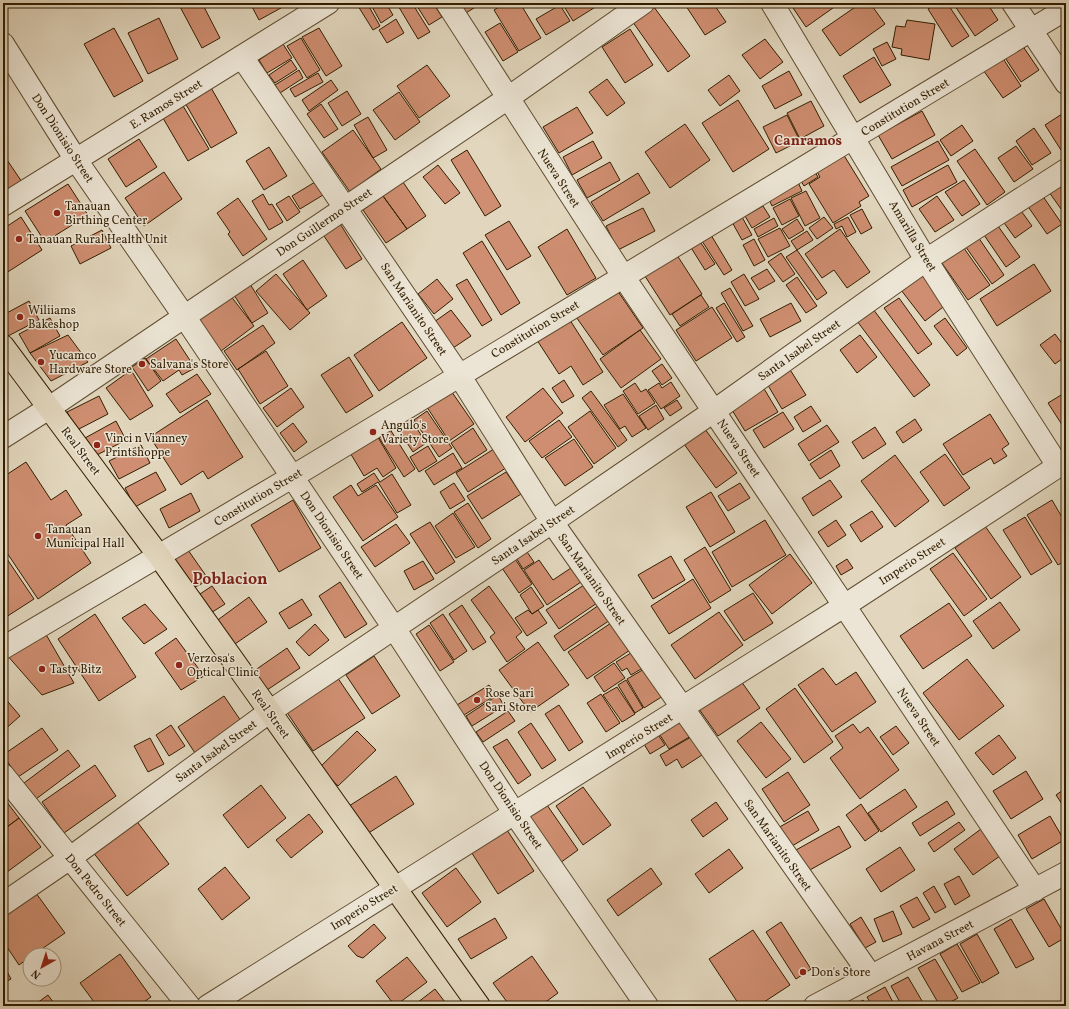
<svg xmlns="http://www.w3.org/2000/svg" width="1069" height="1009" font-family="Vollkorn,serif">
<rect width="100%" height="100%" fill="#e2d7be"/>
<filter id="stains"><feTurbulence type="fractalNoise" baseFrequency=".005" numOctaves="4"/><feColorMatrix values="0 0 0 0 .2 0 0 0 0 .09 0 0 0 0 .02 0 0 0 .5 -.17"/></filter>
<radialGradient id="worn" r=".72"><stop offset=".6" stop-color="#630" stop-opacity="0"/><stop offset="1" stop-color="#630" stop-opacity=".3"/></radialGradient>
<!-- building -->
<path fill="#cf8e71" stroke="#321e00" d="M178 3H202L220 38 202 48Z
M250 3H290L259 20Z
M362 3H367L380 26 373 30 358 6Z
M370 3H386L393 15 381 23Z
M399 3H412L430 32 418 39 397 4Z
M415 3H433L442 17 429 25Z
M453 3H482L461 16Z
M505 3H520L541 38 519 51 494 10Z
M562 3H595L597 6 573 21Z
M651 3 690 56 668 72 630 18Z
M684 3H713L726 22 705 35Z
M794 3H840L806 27 791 5Z
M861 3H870L885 24 840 56 822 30Z
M937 3H947L969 36 952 47 928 9Z
M953 3H987L998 20 975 36Z
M560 5 570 21 546 35 536 19Z
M159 18 178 59 148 74 128 33Z
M396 19 404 33 387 43 379 30Z
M907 20 935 24 929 60 901 55 902 49 892 47 896 26 905 27Z
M500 23 518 52 503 61 485 32Z
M114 28 143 81 114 97 84 44Z
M319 28 342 66 326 76 302 37Z
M630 29 653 65 625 83 602 47Z
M301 38 320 70 307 78 287 46Z
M765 39 783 62 760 79 742 55Z
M887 42 896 59 882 66 873 49Z
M1020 42 1039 70 1021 82 1002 53Z
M283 44 292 58 267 73 259 60Z
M1000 54 1021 86 1003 98 981 67Z
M874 57 891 85 860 103 843 76Z
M291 60 297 69 275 83 269 75Z
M427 65 450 96 419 118 397 86Z
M299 70 303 78 280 93 275 85Z
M789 71 802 95 775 109 762 86Z
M318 73 323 82 295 97 290 89Z
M729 75 740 91 720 106 708 90Z
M607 79 625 103 607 116 589 92Z
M331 80 338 90 309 111 302 100Z
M210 86 237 133 211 148 184 101Z
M347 91 361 114 342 126 328 103Z
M399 92 420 122 395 140 373 110Z
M738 100 769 149 733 172 702 123Z
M180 101 209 149 188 161 160 113Z
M811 101 824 126 800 139 787 113Z
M321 104 338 129 324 138 307 114Z
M577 107 593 133 559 153 543 127Z
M922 111 935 135 892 159 878 135Z
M1062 114 1066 121V146L1061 150 1045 125Z
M787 115 800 141 776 153 763 127Z
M368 117 387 150 373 158 354 125Z
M685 124 710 160 670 188 645 152Z
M962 125 973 141 951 156 940 140Z
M1034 128 1051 153 1032 165 1016 141Z
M353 130 381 169 350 192 322 152Z
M139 139 157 167 126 187 108 159Z
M593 141 602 158 572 175 563 157Z
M938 141 949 160 902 186 891 167Z
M1016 146 1033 169 1014 182 998 158Z
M269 147 287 176 264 190 246 161Z
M840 149 869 196 859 202 861 206 833 223 809 184 820 177 813 165Z
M975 149 1005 192 987 205 957 161Z
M467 150 501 206 485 216 451 160Z
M3 154 22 182 3 195Z
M610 162 620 180 587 198 577 180Z
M438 165 460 193 445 204 423 177Z
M948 165 957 182 912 207 903 190Z
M812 167 818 177 804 186 798 176Z
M164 172 182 199 144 226 125 198Z
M638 173 650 193 603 221 591 202Z
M797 180 802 191 772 206 767 195Z
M964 180 980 204 962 216 945 192Z
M1066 180V206L1061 209 1049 192Z
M315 182 323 195 300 209 292 196Z
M403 182 426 216 407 229 383 196Z
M68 184 88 215 45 242 25 211Z
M806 191 820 218 805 226 791 198Z
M263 194 269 205 272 204 283 222 269 230 252 201Z
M1042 195 1062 224 1047 234 1027 205Z
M289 196 300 212 287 221 276 204Z
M383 196 407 229 386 243 363 210Z
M937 196 954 220 935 232 919 209Z
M238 198 267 239 243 256 228 234 230 232 217 213Z
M790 199 799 216 782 225 773 208Z
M763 206 770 217 752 228 745 216Z
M643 208 655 231 618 250 606 226Z
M1019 208 1032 226 1015 238 1002 220Z
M862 209 872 228 861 234 850 215Z
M21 217 42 250 3 275V229Z
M742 217 752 235 742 240 732 222Z
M824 217 833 228 817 239 809 228Z
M848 217 856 232 847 237 842 226 836 229 834 224Z
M774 218 778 226 758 237 754 229Z
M797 219 804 230 789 239 782 229Z
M509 221 531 256 507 270 485 235Z
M339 222 362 259 346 269 322 233Z
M998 226 1020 257 1006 267 984 235Z
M780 228 790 246 768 257 758 239Z
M567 229 596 278 567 295 538 247Z
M840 229 870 272 847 288 834 270 822 278 805 254Z
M102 230 111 248 80 264 71 246Z
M807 231 813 240 797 250 791 241Z
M976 234 1004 275 992 284 963 243Z
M711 235 732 270 724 275 702 241Z
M754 239 765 260 754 266 743 245Z
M699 240 715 264 705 270 690 246Z
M482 241 520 303 501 315 463 253Z
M961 244 990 285 968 300 939 259Z
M797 250 827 293 817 300 786 257Z
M675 252 702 294 670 315 643 273Z
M781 253 795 274 783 282 768 262Z
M303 260 327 296 307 310 283 274Z
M1034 264 1051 291 997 326 980 299Z
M767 269 775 281 759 290 751 278Z
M924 273 947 304 925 321 901 290Z
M276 274 310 313 290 330 256 291Z
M744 274 759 299 745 306 731 282Z
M797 277 817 306 806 313 786 285Z
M437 279 453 299 434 314 418 294Z
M467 279 492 320 482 326 456 285Z
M250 284 268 313 252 323 234 295Z
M615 287 643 328 603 355 574 314Z
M730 288 753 326 743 331 721 293Z
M230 295 254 326 221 351 197 319Z
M701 295 709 307 680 326 672 314Z
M899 298 932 344 918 354 884 308Z
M29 301 39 320 8 336 3 327V315Z
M724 303 745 337 737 342 716 308Z
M791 303 801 321 770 337 760 319Z
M870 305 930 385 914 397 854 317Z
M712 307 732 338 696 361 676 330Z
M451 310 471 336 453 348 434 322Z
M568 317 603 372 583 385 571 366 559 374 535 337Z
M50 318 60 336 30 353 19 334Z
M945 318 967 348 957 356 934 326Z
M402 322 427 358 379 391 354 355Z
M263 325 275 343 237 370 224 351Z
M640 330 661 359 621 388 600 359Z
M1055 334 1066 349V356L1055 364 1040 345Z
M68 335 88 362 51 381 30 353Z
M860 335 877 357 857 373 840 350Z
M176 339 195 368 182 375 179 370 163 381 146 359Z
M266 351 288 386 260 404 238 369Z
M349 357 373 396 346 413 321 375Z
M145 358 161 381 148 391 132 367Z
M662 364 672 378 662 385 652 371Z
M789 368 806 395 782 409 766 382Z
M131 370 153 406 130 420 106 388Z
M197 374 211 394 180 413 166 394Z
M564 380 574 396 562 403 552 388Z
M671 382 680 396 661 409 648 390 659 383 662 388Z
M760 382 778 412 745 431 727 402Z
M635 383 641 392 646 389 655 403 638 414 623 391Z
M447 385 474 424 449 441 423 401Z
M291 388 304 407 277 427 263 408Z
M543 388 563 413 525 442 506 417Z
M591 391 627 440 618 447 582 398Z
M1066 392V431L1048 403Z
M623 394 646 428 632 437 625 426 620 429 604 405Z
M99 396 108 414 77 430 67 412Z
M207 400 243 457 208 479 203 471 181 485 150 437Z
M677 400 682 408 670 416 664 408Z
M656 405 664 419 648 430 639 416Z
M811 406 821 421 803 432 794 417Z
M406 411 426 443 413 452 392 420Z
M427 411 452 448 439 457 414 420Z
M590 411 616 448 594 464 568 427Z
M783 412 794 429 764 448 753 430Z
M990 414 1009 444 1002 449 1007 456 994 464 991 458 963 475 943 444Z
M915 419 922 430 903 443 896 432Z
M559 420 572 437 542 458 529 441Z
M116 421 126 440 95 456 85 438Z
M293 423 307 442 294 452 280 433Z
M702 425 737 473 716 488 681 440Z
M827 425 839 442 809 461 798 444Z
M388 426 415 469 404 477 376 433Z
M875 427 886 444 863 459 852 442Z
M473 428 487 450 465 464 451 443Z
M376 434 396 468 383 477 377 468 364 476 349 451Z
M574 439 593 467 565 486 545 458Z
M141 445 150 463 119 479 109 461Z
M428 446 437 461 419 472 410 457Z
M497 447 509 466 468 492 456 473Z
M831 450 840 466 820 479 810 464Z
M453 453 462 468 434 485 425 471Z
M945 454 970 488 944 506 920 472Z
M895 455 929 501 895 527 861 481Z
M26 462 51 500 66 490 82 515 66 525 91 563 38 599 3 547V477Z
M156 472 166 490 135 507 125 488Z
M506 472 521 494 482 519 467 496Z
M374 473 380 482 392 474 411 505 397 513 378 482 362 492 357 484Z
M830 480 842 497 813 516 802 498Z
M454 483 465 500 450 509 440 492Z
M740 483 750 498 728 511 718 496Z
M351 485 358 496 376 485 398 517 363 541 333 497Z
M711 492 735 532 710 547 686 507Z
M191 493 200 511 169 528 160 509Z
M293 500 321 548 279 572 251 525Z
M1052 500 1066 524V560L1058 565 1027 515Z
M468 503 491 539 478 548 454 512Z
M872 511 883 527 861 542 850 525Z
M453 513 475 547 456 558 435 526Z
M1025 517 1052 562 1031 575 1003 530Z
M765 520 786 555 732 587 712 552Z
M836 520 846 535 828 547 818 532Z
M430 522 455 562 436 574 410 534Z
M396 524 410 543 375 567 361 547Z
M985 526 1021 577 991 599 955 548Z
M705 547 731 590 710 603 684 560Z
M525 549 534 562 523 569 515 556Z
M188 550 209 580 189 590 166 563Z
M3 553 34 599 3 619Z
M953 553 987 599 964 616 930 569Z
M790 554 812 583 772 614 749 585Z
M671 556 685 580 653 599 638 575Z
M515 559 532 584 519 593 502 568Z
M847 559 853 568 841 575 836 566Z
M539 560 553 580 571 568 581 582 547 605 524 570Z
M423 561 434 579 414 590 404 571Z
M693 579 711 608 669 634 651 606Z
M340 582 367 624 345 638 319 596Z
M587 583 600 601 559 629 546 610Z
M212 586 225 604 206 616 194 598Z
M489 586 522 632 516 637 525 649 507 662 490 637 495 633 471 600Z
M531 587 544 606 532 614 520 595Z
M753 593 773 623 744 641 724 611Z
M249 597 267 622 232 646 215 622Z
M302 599 312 615 289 629 279 613Z
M1000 602 1020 630 993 649 973 621Z
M602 603 613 618 564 651 554 636Z
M949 603 972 636 923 669 900 636Z
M145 604 167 629 144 644 122 618Z
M462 605 486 642 473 650 449 614Z
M528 610 532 614 538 610 547 623 527 636 515 618Z
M719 612 743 645 695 679 671 645Z
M95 614 136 677 99 701 58 639Z
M443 614 467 651 454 660 430 623Z
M614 621 633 648 587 679 568 652Z
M315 624 329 640 309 656 296 642Z
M429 625 454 662 440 671 416 634Z
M44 631 74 683 42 695 6 654Z
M176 638 204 676 181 690 155 653Z
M538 642 569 685 530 712 499 670Z
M287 648 300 668 264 692 251 673Z
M636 650 646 666 631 675 627 668 622 671 616 662Z
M374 656 400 696 372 714 346 675Z
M967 659 1004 706 959 740 923 693Z
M614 663 625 678 604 692 594 677Z
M646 668 663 696 644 708 627 679Z
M823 668 836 685 856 672 876 702 832 732 798 685Z
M335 674 365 718 313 751 284 708Z
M626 680 643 708 635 713 618 685Z
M741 681 760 708 718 736 699 709Z
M489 685 496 695 464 715 457 705Z
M617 687 635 714 622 722 603 695Z
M795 688 833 742 804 763 766 709Z
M601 694 620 723 606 732 587 703Z
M498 695 504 706 472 726 466 716Z
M3 696 20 716 3 731Z
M224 696 241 721 195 753 178 727Z
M559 705 583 742 569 751 545 714Z
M508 711 515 721 483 742 476 732Z
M678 716 691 736 669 749 656 729Z
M761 722 791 759 766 778 737 741Z
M531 723 556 760 542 769 518 732Z
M853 724 860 733 868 727 899 770 860 799 830 758 843 748 835 736Z
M171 725 185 746 169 756 156 735Z
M896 726 909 743 893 755 880 737Z
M42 728 58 750 18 777 3 755Z
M655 730 665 745 650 754 641 739Z
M357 731 376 750 338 786 320 767Z
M999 735 1016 758 993 775 975 753Z
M691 737 702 755 682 768 677 759 666 766 660 755Z
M150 738 164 764 148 772 134 746Z
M507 739 531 775 518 784 493 747Z
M68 750 80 766 36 799 24 783Z
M95 765 116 796 64 833 42 802Z
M1026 771 1043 799 1011 819 993 791Z
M788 772 810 805 784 822 762 789Z
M396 776 414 804 367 834 349 806Z
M261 785 286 818 248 848 223 815Z
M583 787 611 825 583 845 556 806Z
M1066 788V810L1056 795Z
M905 789 917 807 881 832 868 813Z
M3 797 19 818 3 830Z
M947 801 955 814 920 836 912 823Z
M716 802 728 819 703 837 691 820Z
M861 804 879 831 865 841 846 815Z
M547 805 578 850 560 863 529 817Z
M808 811 819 830 787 849 776 829Z
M309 814 323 832 291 858 276 840Z
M132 815 169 864 127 896 89 847Z
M1050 816 1064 840 1032 859 1018 835Z
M19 818 41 847 3 875V830Z
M959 822 965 830 934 852 928 843Z
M503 824 534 871 498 894 468 847Z
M839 826 851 847 808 871 796 850Z
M981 829 1000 856 973 875 954 849Z
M900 847 915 870 881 892 866 869Z
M729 849 743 868 709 893 695 874Z
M225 867 250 898 222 920 198 889Z
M456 868 481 902 447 927 422 893Z
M651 868 662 884 618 916 607 900Z
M959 876 970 896 955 905 944 884Z
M934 886 946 907 935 913 923 893Z
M33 889 65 933 33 955H30V957L19 965 3 941V910Z
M917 897 930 919 913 928 900 906Z
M1044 899 1066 937 1049 947 1026 909Z
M893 911 902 934 883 942 874 919Z
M861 917 876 942 865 948 850 924Z
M495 918 507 938 471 959 458 939Z
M1011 919 1034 959 1016 968 994 929Z
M781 922 811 969 796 979 766 932Z
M374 924 386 938 363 958 357 956 348 946Z
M753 930 790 985 758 1006H740L709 959Z
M977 934 999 973 982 983 960 944Z
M957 944 980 983 962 992 940 954Z
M120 954 151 997 138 1006H97L80 983Z
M532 956 558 993 540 1006H510L493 983Z
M407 957 427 982 395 1006 376 981Z
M935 959 958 998 943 1006H940L918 968Z
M3 964 11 979 3 983Z
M908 977 925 1006H902L891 986Z
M885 987 895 1006H872L867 997Z
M435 989 448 1006H413Z
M48 995 56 1006H33Z
M863 1000 867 1006H853Z"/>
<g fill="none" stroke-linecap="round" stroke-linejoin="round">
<defs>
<path id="minor" d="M447 3 623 276 1035 890
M772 3 926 260 1058 466
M1013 3 1066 83
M3 44 76 160 184 316 394 628 515 814 647 1006
M242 57 459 375 552 522 871 976
M3 205 328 3
M3 437 49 408 508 98 643 3
M3 648 292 477 1066 9
M3 775 189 1006
M3 904 70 858 269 712 552 522 714 411 926 260 1066 170
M208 1006 844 606 1066 461
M815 1006 1066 873"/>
<path id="major" d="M3 346 159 556 479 1006"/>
</defs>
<!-- minor casing -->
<use href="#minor" stroke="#5e4c30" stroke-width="24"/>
<!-- major casing -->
<use href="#major" stroke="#321e00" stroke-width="24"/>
<!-- minor -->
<use href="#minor" stroke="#ece5d5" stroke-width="22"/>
<!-- major -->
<use href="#major" stroke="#e2d7be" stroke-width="22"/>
</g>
<!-- markers -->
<g fill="#8f2418" stroke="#ece5d5" stroke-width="1.5">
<circle cx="57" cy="213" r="4"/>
<circle cx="19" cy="239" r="4"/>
<circle cx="20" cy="317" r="4"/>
<circle cx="41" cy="362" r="4"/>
<circle cx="142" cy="364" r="4"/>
<circle cx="373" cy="432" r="4"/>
<circle cx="97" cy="445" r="4"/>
<circle cx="38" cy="536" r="4"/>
<circle cx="179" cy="665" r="4"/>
<circle cx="42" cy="669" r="4"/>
<circle cx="477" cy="700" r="4"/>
<circle cx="803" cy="972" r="4"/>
</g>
<g text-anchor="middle" stroke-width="3" stroke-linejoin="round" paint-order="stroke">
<!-- street labels -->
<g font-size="12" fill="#321e00" stroke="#ece5d5">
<text transform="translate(166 104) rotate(-32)" y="4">E. Ramos Street</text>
<text transform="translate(905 107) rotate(-31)" y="4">Constitution Street</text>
<text transform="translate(63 138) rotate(57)" y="4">Don Dionisio Street</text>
<text transform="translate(559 178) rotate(57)" y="4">Nueva Street</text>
<text transform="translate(324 222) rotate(-34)" y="4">Don Guillermo Street</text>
<text transform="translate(913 236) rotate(59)" y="4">Amarilla Street</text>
<text transform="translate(414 309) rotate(56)" y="4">San Marianito Street</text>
<text transform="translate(535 329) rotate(-31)" y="4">Constitution Street</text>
<text transform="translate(799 350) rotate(-35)" y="4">Santa Isabel Street</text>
<text transform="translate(739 448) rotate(56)" y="4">Nueva Street</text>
<text transform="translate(81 451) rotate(53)" y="4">Real Street</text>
<text transform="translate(258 497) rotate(-31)" y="4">Constitution Street</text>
<text transform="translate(332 535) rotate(56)" y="4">Don Dionisio Street</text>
<text transform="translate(533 535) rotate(-34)" y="4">Santa Isabel Street</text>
<text transform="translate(912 561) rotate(-33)" y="4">Imperio Street</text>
<text transform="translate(592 579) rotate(55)" y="4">San Marianito Street</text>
<text transform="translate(271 714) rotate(55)" y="4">Real Street</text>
<text transform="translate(919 717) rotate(56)" y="4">Nueva Street</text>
<text transform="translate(639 736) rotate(-32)" y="4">Imperio Street</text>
<text transform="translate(216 751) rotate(-36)" y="4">Santa Isabel Street</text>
<text transform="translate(511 805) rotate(56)" y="4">Don Dionisio Street</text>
<text transform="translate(778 845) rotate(55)" y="4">San Marianito Street</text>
<text transform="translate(96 890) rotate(51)" y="4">Don Pedro Street</text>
<text transform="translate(364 907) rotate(-32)" y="4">Imperio Street</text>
<text transform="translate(940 940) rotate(-28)" y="4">Havana Street</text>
</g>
<!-- poi labels -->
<g font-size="12" fill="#321e00" stroke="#ece5d5" text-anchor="start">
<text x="65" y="210">Tanauan<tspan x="65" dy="14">Birthing Center</tspan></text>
<text x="27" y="243">Tanauan Rural Health Unit</text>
<text x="28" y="314">Wiliiams<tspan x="28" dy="14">Bakeshop</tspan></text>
<text x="49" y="359">Yucamco<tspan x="49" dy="14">Hardware Store</tspan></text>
<text x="150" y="368">Salvana's Store</text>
<text x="381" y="429">Angulo's<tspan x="381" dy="14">Variety Store</tspan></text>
<text x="105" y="442">Vinci n Vianney<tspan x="105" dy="14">Printshoppe</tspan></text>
<text x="46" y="533">Tanauan<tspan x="46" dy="14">Municipal Hall</tspan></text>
<text x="187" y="662">Verzosa's<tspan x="187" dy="14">Optical Clinic</tspan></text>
<text x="50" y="673">Tasty Bitz</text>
<text x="485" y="697">Rose Sari<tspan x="485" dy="14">Sari Store</tspan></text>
<text x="811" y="976">Don's Store</text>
</g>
<!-- quarter labels -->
<g font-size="14" font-weight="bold" fill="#7a1f14" stroke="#ece5d5">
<text x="808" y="145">Canramos</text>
</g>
<!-- district labels -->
<g font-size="16" font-weight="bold" fill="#7a1f14" stroke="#ece5d5">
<text x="230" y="584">Poblacion</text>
</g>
</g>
<!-- margin -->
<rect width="1069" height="1009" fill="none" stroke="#e2d7be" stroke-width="16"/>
<rect x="4" y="4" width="1061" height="1001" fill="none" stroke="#321e00" stroke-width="2"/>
<rect x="8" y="8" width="1053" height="993" fill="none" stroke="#321e00"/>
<!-- north arrow -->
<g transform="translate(42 967) rotate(219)"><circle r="19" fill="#ece5d5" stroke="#a29580"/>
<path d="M0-3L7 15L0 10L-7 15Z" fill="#8f2418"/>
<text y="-6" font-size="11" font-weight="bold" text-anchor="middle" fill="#321e00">N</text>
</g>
<rect width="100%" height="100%" filter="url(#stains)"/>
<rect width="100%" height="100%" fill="url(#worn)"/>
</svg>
